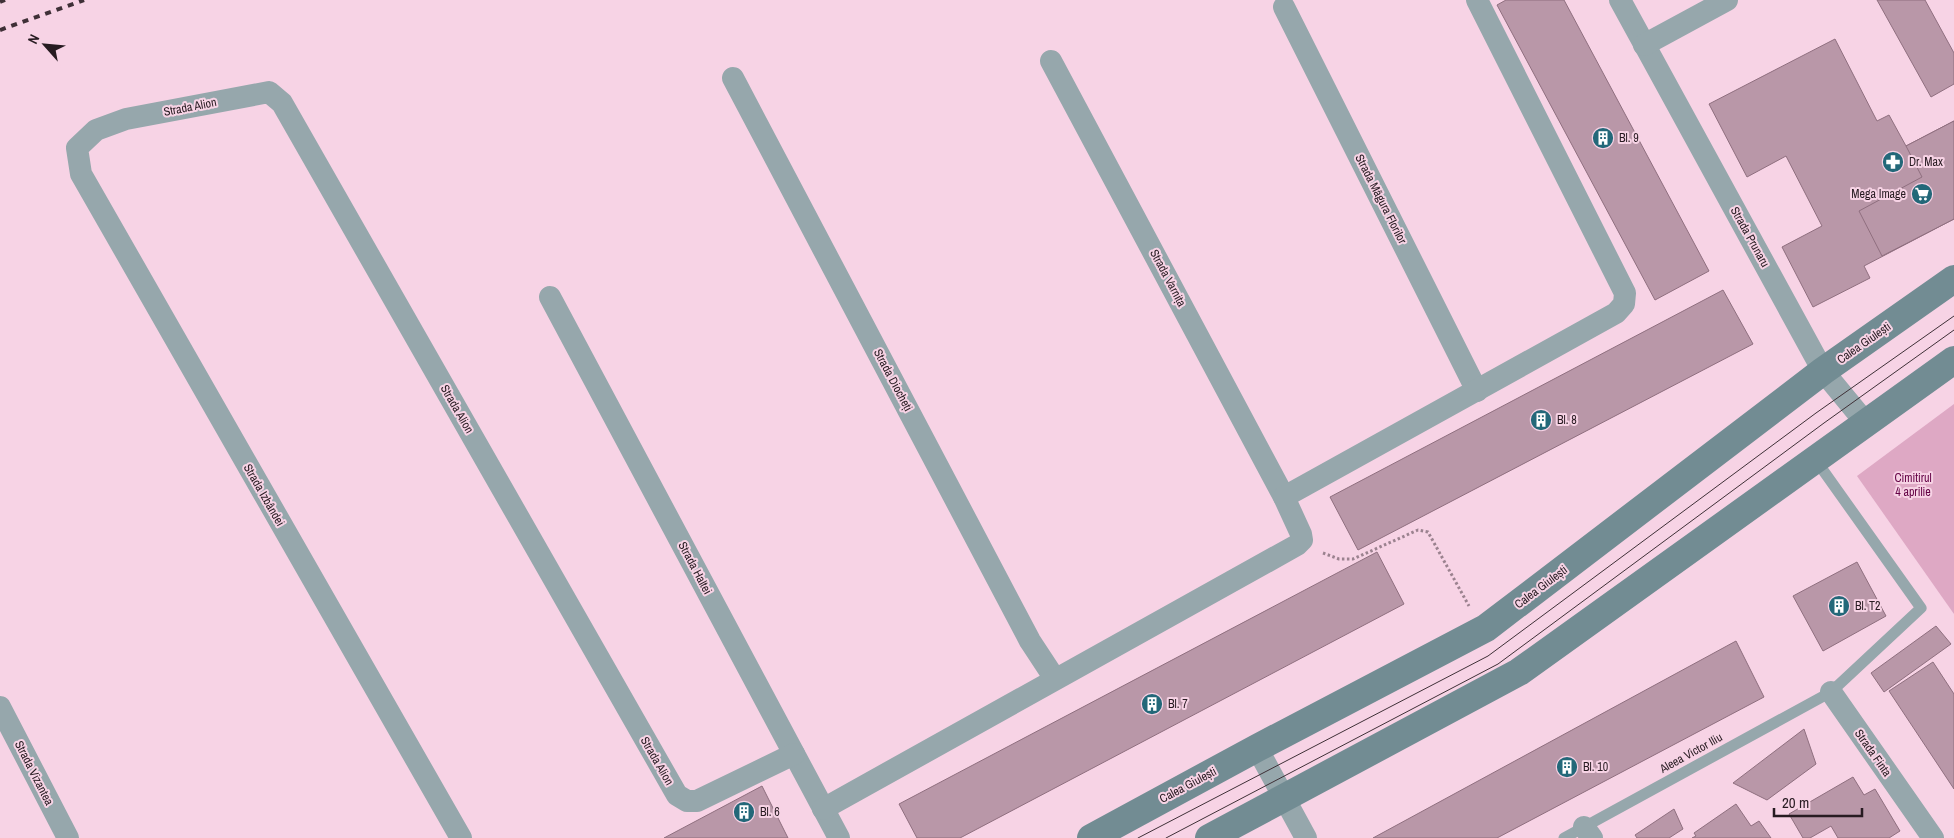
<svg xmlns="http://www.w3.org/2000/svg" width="1954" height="838" font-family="'Archivo Narrow',sans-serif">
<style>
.green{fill:#dea8c4}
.building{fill:#b997a8;stroke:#8f6f7f}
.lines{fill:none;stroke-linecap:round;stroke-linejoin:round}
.path{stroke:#9b828f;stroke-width:3;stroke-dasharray:2.5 2.5;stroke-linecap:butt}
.lane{stroke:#96a7ac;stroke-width:11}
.street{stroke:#96a7ac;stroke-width:22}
.secondary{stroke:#728c93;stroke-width:28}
.tram{stroke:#3f3037;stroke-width:1}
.rail{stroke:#3f3037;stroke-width:4;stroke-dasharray:6 6;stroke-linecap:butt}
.labels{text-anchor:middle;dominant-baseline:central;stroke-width:4;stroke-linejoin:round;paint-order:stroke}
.street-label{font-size:12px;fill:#271b21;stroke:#f7d3e5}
.poi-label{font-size:12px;fill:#271b21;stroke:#f7d3e5;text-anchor:start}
.park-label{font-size:12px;fill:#630044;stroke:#f7d3e5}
</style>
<rect width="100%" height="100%" fill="#f7d3e5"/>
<polygon class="green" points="1954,404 1954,614 1857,476"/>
<g class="building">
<polygon points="1506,0 1564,0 1709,271 1655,300 1497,5"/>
<polygon points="1877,0 1925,0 1954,53 1954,84 1931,97"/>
<polygon points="1835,39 1877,121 1889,115 1906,146 1954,121 1954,219 1864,266 1870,278 1813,307 1782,247 1822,226 1786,156 1747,177 1709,104"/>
<polygon points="1954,121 1954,219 1882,256 1859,211 1922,177 1906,146"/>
<polygon points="1723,290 1753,344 1358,550 1330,497"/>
<polygon points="1377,552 1404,604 960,838 917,838 899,804"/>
<polygon points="1857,562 1886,616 1823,651 1793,596"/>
<polygon points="1936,626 1951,644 1884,692 1871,673"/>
<polygon points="1736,641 1764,697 1497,838 1373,838"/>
<polygon points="1933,662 1954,694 1954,789 1889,691"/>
<polygon points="1804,729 1816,764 1767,800 1733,783"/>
<polygon points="1853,777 1864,795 1875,789 1900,831 1889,838 1838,838 1831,826 1810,838 1803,838 1789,814"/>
<polygon points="762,786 788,838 664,838"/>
<polygon points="1736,804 1751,826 1759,821 1771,838 1692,838 1696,836 1694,833"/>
<polygon points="1674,809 1683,829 1669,838 1637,838 1635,835"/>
</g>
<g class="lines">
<polyline class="path" points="1323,553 1339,559 1353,559 1418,530 1428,532 1469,606"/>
<polyline class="lane" points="1564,838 1831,692 1921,608 1815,459"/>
<g class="street">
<polyline points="1620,0 1823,371 1865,422"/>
<polyline points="1284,7 1477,391"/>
<polyline points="1644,45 1727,0"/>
<polyline points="1051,61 1284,497"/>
<polyline points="733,78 1030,641 1055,679"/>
<polyline points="550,297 839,838"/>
<polyline points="1831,692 1933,838"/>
<polyline points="0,707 68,838"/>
<polyline points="1257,748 1306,838"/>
<polyline points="823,809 1297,545 1302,540 1301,534 1284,497 1616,313 1624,304 1625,293 1477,0"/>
<polyline points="1584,827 1592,838"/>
<polyline points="461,838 81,174 77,148 96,130 126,119 269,92 282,103 677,795 687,801 697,801 794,754"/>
</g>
<g class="secondary">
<polyline points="1091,838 1257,748 1486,628 1823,371 1954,279"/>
<polyline points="1209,838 1519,672 1954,360"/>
</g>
<g class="tram">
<polyline points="1138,838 1488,656 1816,413 1954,316"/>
<polyline points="1166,838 1498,664 1824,423 1954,330"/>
</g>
<g class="rail">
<polyline points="0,2 5,0"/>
<polyline points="0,30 84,0"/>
</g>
</g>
<defs>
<g id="building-disc" transform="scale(1.125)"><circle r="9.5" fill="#236879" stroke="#f7d3e5"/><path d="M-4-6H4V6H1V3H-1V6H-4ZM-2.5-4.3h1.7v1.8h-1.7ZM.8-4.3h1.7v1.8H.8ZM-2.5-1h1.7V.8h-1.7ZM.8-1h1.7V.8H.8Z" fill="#fff"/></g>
<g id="pharmacy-disc" transform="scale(1.125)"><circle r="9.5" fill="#236879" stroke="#f7d3e5"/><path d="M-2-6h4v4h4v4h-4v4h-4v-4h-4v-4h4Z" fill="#fff"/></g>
<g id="supermarket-disc" transform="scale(1.125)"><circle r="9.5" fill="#236879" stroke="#f7d3e5"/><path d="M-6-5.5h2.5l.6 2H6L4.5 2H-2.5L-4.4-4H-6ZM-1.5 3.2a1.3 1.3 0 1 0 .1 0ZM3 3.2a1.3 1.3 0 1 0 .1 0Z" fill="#fff"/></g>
</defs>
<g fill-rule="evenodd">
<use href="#building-disc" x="1603" y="138"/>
<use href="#pharmacy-disc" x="1893" y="162"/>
<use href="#supermarket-disc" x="1922" y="194"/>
<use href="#building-disc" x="1541" y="420"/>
<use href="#building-disc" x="1839" y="606"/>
<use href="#building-disc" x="1152" y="704"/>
<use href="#building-disc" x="1567" y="767"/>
<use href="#building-disc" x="744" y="812"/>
</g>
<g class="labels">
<g class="street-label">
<text transform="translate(190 107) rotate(-11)">Strada Alion</text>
<text transform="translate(1381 199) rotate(63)">Strada Măgura Florilor</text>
<text transform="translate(1750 237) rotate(61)">Strada Prunaru</text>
<text transform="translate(1168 278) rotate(62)">Strada Varnița</text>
<text transform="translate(1864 343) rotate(-35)">Calea Giulești</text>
<text transform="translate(893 380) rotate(62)">Strada Diocheți</text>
<text transform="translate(457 409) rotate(60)">Strada Alion</text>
<text transform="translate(264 495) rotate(60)">Strada Izbândei</text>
<text transform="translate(695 568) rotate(62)">Strada Haltei</text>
<text transform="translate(1541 587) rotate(-37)">Calea Giulești</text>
<text transform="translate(1691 753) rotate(-29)">Aleea Victor Iliu</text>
<text transform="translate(1873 753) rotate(55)">Strada Finta</text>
<text transform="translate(657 761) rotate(60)">Strada Alion</text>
<text transform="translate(34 773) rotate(63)">Strada Vizantea</text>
<text transform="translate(1188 785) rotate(-28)">Calea Giulești</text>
</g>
<g class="poi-label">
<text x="1619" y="138">Bl. 9</text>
<text x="1909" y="162">Dr. Max</text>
<text x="1906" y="194" text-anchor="end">Mega Image</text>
<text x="1557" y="420">Bl. 8</text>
<text x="1855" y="606">Bl. T2</text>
<text x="1168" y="704">Bl. 7</text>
<text x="1583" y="767">Bl. 10</text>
<text x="760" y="812">Bl. 6</text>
</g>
<g class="park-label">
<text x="1913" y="478">Cimitirul<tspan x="1913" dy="14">4 aprilie</tspan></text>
</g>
</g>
<g transform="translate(45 45) rotate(297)" stroke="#f7d3e5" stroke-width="4" paint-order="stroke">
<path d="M0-4L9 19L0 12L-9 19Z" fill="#271b21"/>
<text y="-8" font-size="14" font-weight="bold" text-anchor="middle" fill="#271b21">N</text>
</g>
<path d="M1774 808v8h88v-8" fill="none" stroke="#271b21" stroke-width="2.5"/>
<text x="1782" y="808" font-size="15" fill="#271b21" stroke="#f7d3e5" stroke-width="4" paint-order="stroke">20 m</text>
</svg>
